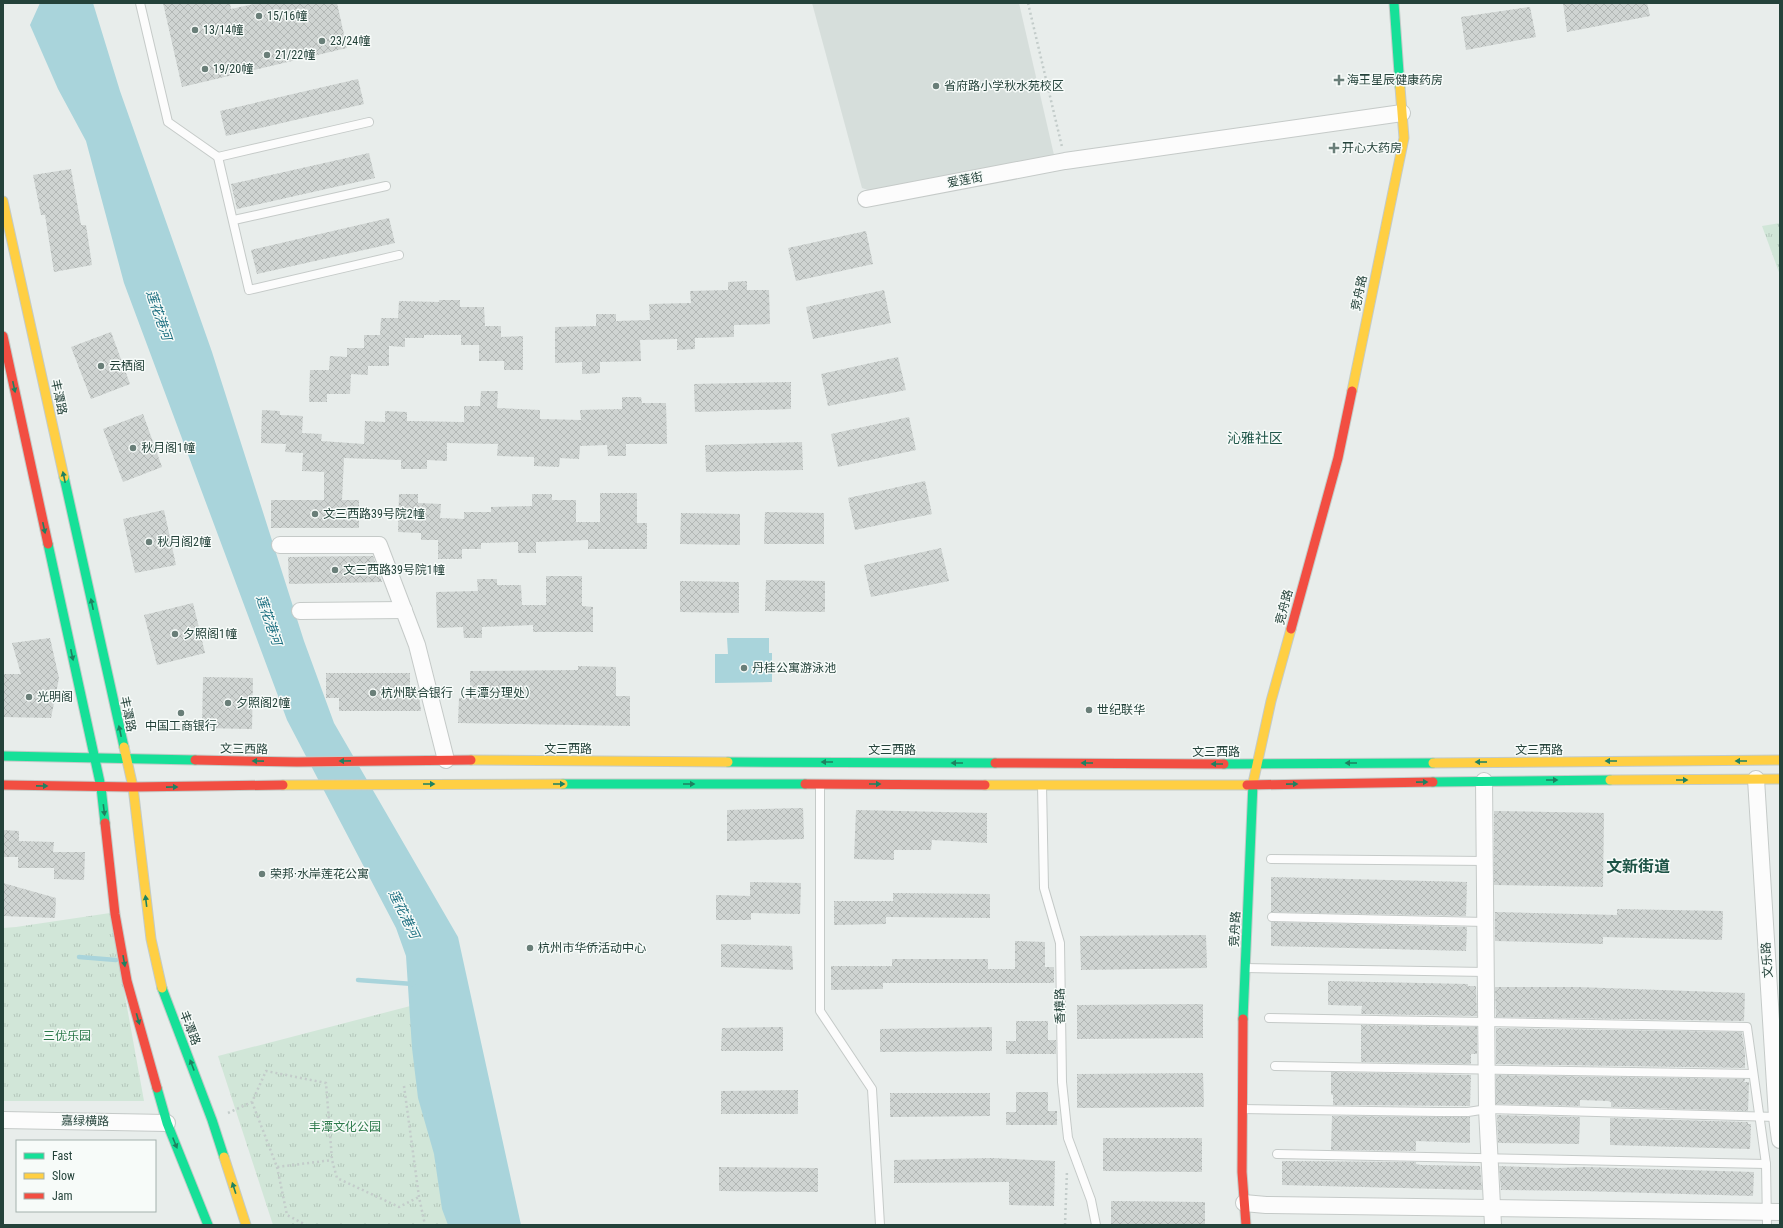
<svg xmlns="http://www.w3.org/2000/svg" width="1783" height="1228" font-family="'Roboto Condensed','Noto Sans SC',sans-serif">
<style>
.built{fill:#d6dedb}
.grass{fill:url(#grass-tufts)}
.water{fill:#a9d4db}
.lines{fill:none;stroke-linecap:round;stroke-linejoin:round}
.stream{stroke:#a9d4db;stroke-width:4.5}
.building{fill:url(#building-cross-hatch)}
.lane-casing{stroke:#c5cac8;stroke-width:10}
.street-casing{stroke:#c5cac8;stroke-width:18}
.fast-casing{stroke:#c3cbc8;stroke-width:11}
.slow-casing{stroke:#c3cbc8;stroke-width:11}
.jam-casing{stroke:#c3cbc8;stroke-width:11}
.path{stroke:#c3ccca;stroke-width:2.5;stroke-dasharray:2 3;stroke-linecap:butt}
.lane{stroke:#fcfcfc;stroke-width:8}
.street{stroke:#fcfcfc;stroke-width:16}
.fast{stroke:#16e098;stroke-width:9}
.slow{stroke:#ffcf43;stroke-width:9}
.jam{stroke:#f24e42;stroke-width:9}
.oneway{fill:#1e8160}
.poi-dot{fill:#697e78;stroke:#f7fbf9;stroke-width:1.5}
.labels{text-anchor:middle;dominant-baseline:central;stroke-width:3;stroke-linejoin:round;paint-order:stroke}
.poi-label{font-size:12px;fill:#24423a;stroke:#f7fbf9;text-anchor:start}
.street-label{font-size:12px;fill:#24423a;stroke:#f7fbf9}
.park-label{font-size:12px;fill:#2d7a4b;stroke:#f7fbf9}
.water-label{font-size:13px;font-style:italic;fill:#1c6f80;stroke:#f7fbf9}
.quarter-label{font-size:14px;fill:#1f5548;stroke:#f7fbf9}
.district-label{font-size:16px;font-weight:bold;fill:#1f5548;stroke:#f7fbf9}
</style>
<defs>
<pattern id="grass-tufts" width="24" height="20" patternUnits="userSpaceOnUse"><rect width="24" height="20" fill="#d1e6d8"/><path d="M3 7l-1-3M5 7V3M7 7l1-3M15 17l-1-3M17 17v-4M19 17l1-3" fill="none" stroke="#b3c6ba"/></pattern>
<pattern id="building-cross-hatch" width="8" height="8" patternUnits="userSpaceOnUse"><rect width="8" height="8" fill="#cfd4d2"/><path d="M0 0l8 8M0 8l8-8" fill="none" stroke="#b2b7b5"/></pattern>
</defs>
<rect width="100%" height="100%" fill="#e8edeb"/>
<polygon class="built" points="812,3 1019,3 1057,168 886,196 862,188"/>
<g class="grass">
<polygon points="1780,223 1780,275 1762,226"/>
<polygon points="110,913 144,1101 3,1101 3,928 16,927"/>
<polygon points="418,1004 467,1225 273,1225 218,1056"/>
</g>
<g class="water">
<polygon points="40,3 93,3 120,91 212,352 304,641 334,723 458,937 521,1225 448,1225 442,1209 434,1154 418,1098 412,1048 406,956 396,928 287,720 124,283 86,141 58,89 30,25"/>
<polygon points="727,638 769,638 769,653 772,653 772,682 715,683 715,654 728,654"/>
</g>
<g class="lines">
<g class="stream">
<polyline points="79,957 116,960"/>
<polyline points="358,980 413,984"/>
</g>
</g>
<g class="building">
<polygon points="163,3 230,3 231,9 258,3 337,3 347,48 182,87"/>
<polygon points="1563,3 1647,3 1650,16 1567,32"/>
<polygon points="1530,7 1536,37 1466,50 1461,17"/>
<polygon points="358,79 364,104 226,136 220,111"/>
<polygon points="369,153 375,178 237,209 231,184"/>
<polygon points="71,169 81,225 86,225 92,265 54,272 45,215 41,215 33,175"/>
<polygon points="389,218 395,243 257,274 251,250"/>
<polygon points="866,231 873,264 796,281 788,248"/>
<polygon points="747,281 747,290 769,290 770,324 734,325 734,337 695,338 695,349 677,350 677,339 640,340 641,361 600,362 600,373 582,374 582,362 555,363 555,327 596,326 596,314 616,314 616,321 650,320 649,304 691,303 690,291 728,290 728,282"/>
<polygon points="884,290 891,323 813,339 806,307"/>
<polygon points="439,300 460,300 460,307 484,307 485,326 501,326 501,337 523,336 523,370 504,370 504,361 479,361 479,345 461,345 461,335 424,335 424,338 405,338 405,347 389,346 389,366 368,366 368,375 351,374 350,394 327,394 327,402 309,402 310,370 329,370 330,356 347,357 347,348 364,348 364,335 380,335 381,318 398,318 399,301 439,302"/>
<polygon points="111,332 130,384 91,399 71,347"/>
<polygon points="898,357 906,390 828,406 821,374"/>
<polygon points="791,382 791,409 695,412 694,384"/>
<polygon points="481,391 498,391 497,408 540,410 540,419 581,420 580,410 622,409 622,397 641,397 642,403 666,403 667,444 626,444 626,456 608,456 607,445 580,446 579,459 560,458 559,467 534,466 534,457 497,456 498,444 447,443 447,461 427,460 427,469 401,469 401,460 344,458 342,500 359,500 359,528 271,528 271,500 324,500 324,472 302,471 303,453 285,452 286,444 261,443 262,410 280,411 280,415 303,416 302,433 322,434 321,441 364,444 365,421 385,422 385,411 407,412 407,421 464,422 464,406 480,406"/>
<polygon points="143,414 162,467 123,482 103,429"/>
<polygon points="909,417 916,450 838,467 831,434"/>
<polygon points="802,442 803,470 706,472 705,445"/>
<polygon points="925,481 932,514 855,530 848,498"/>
<polygon points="600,493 637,493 637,523 647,523 647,549 588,549 588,540 536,542 536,553 518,553 518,542 481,543 481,549 462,549 462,559 438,559 438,540 421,540 421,533 398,532 399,494 418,494 418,503 441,504 440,518 464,519 464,512 491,512 491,507 532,506 532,494 552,494 552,500 576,500 576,522 600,522"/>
<polygon points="164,510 176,565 135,573 123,519"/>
<polygon points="765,512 824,513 824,544 764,544"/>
<polygon points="681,513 740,514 740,545 680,544"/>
<polygon points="941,548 949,581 871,597 864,565"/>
<polygon points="373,556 382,582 289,584 288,557"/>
<polygon points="546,576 582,576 582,606 593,607 593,632 533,632 533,625 482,627 482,638 464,638 463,627 437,628 436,592 478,591 477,579 497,579 497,585 521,585 522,605 546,605"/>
<polygon points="766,580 825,581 825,612 765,611"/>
<polygon points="680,581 739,582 739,613 680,612"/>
<polygon points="193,603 205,653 157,665 144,615"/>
<polygon points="50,638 59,678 51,718 3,717 3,674 21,674 12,643"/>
<polygon points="578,666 616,667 616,696 630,696 630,726 458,723 459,698 470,698 470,671 578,670"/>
<polygon points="326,673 410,673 410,688 418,689 421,711 339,711 339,698 326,698"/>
<polygon points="203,677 253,678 252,729 202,728"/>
<polygon points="803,808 804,839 727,841 727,810"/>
<polygon points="856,810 987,813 987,843 932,840 931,850 894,850 894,860 854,859"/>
<polygon points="1494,811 1604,813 1603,887 1494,885"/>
<polygon points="3,830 19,831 19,841 54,842 53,852 85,852 84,880 54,879 54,868 18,868 18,857 3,857"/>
<polygon points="1271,877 1467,882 1466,916 1271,912"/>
<polygon points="750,882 801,883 800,914 751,913 751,920 716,920 716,895 750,896"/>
<polygon points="3,883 56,898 55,918 3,916"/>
<polygon points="893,893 990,894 990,918 886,917 886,924 834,925 834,901 893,901"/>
<polygon points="1617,909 1723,911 1722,940 1603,937 1603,944 1495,941 1495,912 1617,915"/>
<polygon points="1271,922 1467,927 1466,951 1271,946"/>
<polygon points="1206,935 1207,968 1081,970 1080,936"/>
<polygon points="1015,941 1045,942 1045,967 1054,967 1054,983 883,983 883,989 831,990 831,966 892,966 892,959 988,959 988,969 1015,969"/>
<polygon points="721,944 792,946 793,970 721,967"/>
<polygon points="1328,981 1468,984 1468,986 1476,986 1477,1016 1361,1014 1362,1006 1328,1005"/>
<polygon points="1495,987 1577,987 1745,993 1744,1021 1496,1017"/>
<polygon points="1203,1004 1203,1038 1077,1039 1077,1005"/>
<polygon points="1016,1021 1048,1021 1048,1040 1056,1040 1056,1054 1006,1054 1006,1041 1016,1041"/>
<polygon points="1361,1025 1477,1027 1477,1054 1471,1054 1471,1064 1361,1062"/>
<polygon points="783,1027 783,1051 721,1051 722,1028"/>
<polygon points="992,1027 992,1051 880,1052 880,1029"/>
<polygon points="1496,1028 1742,1032 1745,1054 1745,1068 1496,1064"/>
<polygon points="1331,1072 1471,1075 1470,1106 1333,1105 1333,1095 1331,1094"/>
<polygon points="1203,1073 1204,1107 1077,1108 1077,1074"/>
<polygon points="1496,1075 1745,1079 1744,1082 1749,1082 1748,1111 1611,1107 1611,1102 1608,1101 1580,1100 1580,1106 1496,1104"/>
<polygon points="798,1090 798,1114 721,1114 721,1091"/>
<polygon points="1016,1092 1048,1092 1048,1111 1057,1111 1057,1125 1006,1125 1006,1112 1016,1112"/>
<polygon points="890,1093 990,1093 990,1116 890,1117"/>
<polygon points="1497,1115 1580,1117 1579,1144 1498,1143"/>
<polygon points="1332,1116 1470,1117 1470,1143 1416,1141 1416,1151 1331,1150"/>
<polygon points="1610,1118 1748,1122 1748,1124 1751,1124 1750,1149 1610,1145"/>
<polygon points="1103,1138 1202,1138 1202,1172 1103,1171"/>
<polygon points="992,1158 1055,1161 1054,1206 1009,1205 1009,1182 894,1183 894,1160"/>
<polygon points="1282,1161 1416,1162 1416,1164 1421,1165 1480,1166 1482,1190 1282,1185"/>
<polygon points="1499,1166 1558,1168 1585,1167 1754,1172 1753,1196 1582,1191 1501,1190"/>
<polygon points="719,1167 818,1168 818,1192 719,1191"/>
<polygon points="1111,1201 1205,1202 1205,1225 1111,1225"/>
</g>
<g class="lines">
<g class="lane-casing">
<g id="lane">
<polyline points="140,3 168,122 218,157 249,290 399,255"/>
<polyline points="218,157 369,122"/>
<polyline points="234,220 386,186"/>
<polyline points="820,785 820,1011 872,1089 880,1225"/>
<polyline points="1042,785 1044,888 1060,943 1062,1082 1068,1138 1091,1200 1096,1225"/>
<polyline points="1271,859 1485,861"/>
<polyline points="1272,917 1485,922"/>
<polyline points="1245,968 1486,972"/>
<polyline points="1269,1018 1747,1027 1766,1164 1767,1225"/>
<polyline points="1275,1066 1753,1074"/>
<polyline points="1242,1109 1438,1112 1468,1112 1487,1109 1777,1117"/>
<polyline points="1277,1154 1766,1164"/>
</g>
</g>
<g class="street-casing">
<g id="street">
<polyline points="866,199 1065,161 1402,113"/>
<polyline points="280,545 379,545 417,645 446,760"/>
<polyline points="300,611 404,610"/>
<polyline points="1756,779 1777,1117 1780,1140"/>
<polyline points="1484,781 1487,1109 1493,1225"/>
<polyline points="3,1120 167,1123"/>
<polyline points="1244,1203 1266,1205 1780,1212"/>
</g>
</g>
<g class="fast-casing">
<g id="fast">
<polyline points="1394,3 1400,87"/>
<polyline points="64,477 124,747"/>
<polyline points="48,544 101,787 105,823"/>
<polyline points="3,756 195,760"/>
<polyline points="728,762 995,763"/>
<polyline points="1224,764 1433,763"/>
<polyline points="1433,782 1610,780"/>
<polyline points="563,784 805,784"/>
<polyline points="162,988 212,1120 224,1157"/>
<polyline points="1243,1019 1253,783"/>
<polyline points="157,1088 167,1123 208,1225"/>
</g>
</g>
<g class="slow-casing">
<g id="slow">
<polyline points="3,201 64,477"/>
<polyline points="1352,391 1404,138 1400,87"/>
<polyline points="124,747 133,787 151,939 162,988"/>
<polyline points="471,760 728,762"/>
<polyline points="1433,763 1780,760"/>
<polyline points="1610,780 1780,779"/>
<polyline points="1253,783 1271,701 1291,629"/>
<polyline points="283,785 563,784"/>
<polyline points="985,785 1247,785"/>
<polyline points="224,1157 246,1225"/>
</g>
</g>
<g class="jam-casing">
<g id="jam">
<polyline points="3,336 48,544"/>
<polyline points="1291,629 1338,458 1352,391"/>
<polyline points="195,760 297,762 471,760"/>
<polyline points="995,763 1224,764"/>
<polyline points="805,784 985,785"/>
<polyline points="3,785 133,787 283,785"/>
<polyline points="1247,785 1433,782"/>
<polyline points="105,823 115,914 127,981 157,1088"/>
<polyline points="1243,1019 1242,1172 1246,1225"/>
</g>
</g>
<g class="path">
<polyline points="1028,3 1062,147"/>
<polyline points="404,1086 419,1197 425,1225"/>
<polyline points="252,1102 277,1167 332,1160"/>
<polyline points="228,1113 252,1102 266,1071 326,1083 332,1160 337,1178 399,1207 419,1197"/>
<polyline points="277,1167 287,1215 306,1225"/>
<polyline points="1065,1225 1067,1170"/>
</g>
<use href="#lane" class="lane"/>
<use href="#street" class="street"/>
<use href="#fast" class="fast"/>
<use href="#slow" class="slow"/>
<use href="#jam" class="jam"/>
</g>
<defs><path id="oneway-solid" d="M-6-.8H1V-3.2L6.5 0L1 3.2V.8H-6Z"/></defs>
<g class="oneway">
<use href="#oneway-solid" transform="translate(14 387) rotate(78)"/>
<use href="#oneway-solid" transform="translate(64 477) rotate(-102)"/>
<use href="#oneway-solid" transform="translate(44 528) rotate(78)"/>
<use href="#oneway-solid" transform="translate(92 604) rotate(-102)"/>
<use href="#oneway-solid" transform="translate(72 655) rotate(78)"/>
<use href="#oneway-solid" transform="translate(120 731) rotate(-102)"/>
<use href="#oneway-solid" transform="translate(258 761) rotate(-179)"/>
<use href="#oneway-solid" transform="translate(345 761) rotate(179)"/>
<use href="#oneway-solid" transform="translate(1611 761) rotate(180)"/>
<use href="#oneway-solid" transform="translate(1741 761) rotate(180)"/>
<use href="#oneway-solid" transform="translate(827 762) rotate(-180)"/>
<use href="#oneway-solid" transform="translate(1481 762) rotate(180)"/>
<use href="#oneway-solid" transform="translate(957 763) rotate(-180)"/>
<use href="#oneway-solid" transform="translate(1087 763) rotate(-180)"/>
<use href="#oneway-solid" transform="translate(1351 763) rotate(180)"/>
<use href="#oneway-solid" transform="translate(1217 764) rotate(-180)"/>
<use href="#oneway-solid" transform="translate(1552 780)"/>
<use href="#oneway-solid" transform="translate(1682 780)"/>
<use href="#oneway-solid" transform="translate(1422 782) rotate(-1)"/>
<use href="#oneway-solid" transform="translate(429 784)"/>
<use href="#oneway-solid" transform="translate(559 784)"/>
<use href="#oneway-solid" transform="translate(689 784)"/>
<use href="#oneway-solid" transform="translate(875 784)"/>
<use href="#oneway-solid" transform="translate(1292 784) rotate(-1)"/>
<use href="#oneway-solid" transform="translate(42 786) rotate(1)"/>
<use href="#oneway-solid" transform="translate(172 787) rotate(-1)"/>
<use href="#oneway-solid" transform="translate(104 810) rotate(83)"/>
<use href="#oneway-solid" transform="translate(146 901) rotate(-97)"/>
<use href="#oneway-solid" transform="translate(124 961) rotate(80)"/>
<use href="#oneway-solid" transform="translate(138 1019) rotate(74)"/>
<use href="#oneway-solid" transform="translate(192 1065) rotate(-111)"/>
<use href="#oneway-solid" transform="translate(175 1143) rotate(68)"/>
<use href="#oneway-solid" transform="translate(234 1188) rotate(-108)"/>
</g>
<g class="poi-dot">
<circle cx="259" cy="16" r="4"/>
<circle cx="195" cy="30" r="4"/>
<circle cx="322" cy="41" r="4"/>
<circle cx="267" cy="55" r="4"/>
<circle cx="205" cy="69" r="4"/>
<path d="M1337 74h4v4h4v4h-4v4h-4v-4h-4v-4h4z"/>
<circle cx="936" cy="86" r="4"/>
<path d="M1332 142h4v4h4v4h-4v4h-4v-4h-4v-4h4z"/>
<circle cx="101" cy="366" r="4"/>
<circle cx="133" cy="448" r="4"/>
<circle cx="315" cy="514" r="4"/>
<circle cx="149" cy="542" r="4"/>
<circle cx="335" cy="570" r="4"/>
<circle cx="175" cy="634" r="4"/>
<circle cx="744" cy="668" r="4"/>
<circle cx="373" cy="693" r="4"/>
<circle cx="29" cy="697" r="4"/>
<circle cx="228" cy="703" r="4"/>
<circle cx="1089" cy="710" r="4"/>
<circle cx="181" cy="713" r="4"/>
<circle cx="262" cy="874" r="4"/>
<circle cx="530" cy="948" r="4"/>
</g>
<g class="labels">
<g class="poi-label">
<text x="267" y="16">15/16幢</text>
<text x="203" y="30">13/14幢</text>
<text x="330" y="41">23/24幢</text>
<text x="275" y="55">21/22幢</text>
<text x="213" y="69">19/20幢</text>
<text x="1347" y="80">海王星辰健康药房</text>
<text x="944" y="86">省府路小学秋水苑校区</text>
<text x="1342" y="148">开心大药房</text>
<text x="109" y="366">云栖阁</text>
<text x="141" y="448">秋月阁1幢</text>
<text x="323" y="514">文三西路39号院2幢</text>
<text x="157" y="542">秋月阁2幢</text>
<text x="343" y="570">文三西路39号院1幢</text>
<text x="183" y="634">夕照阁1幢</text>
<text x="752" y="668">丹桂公寓游泳池</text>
<text x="381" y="693">杭州联合银行（丰潭分理处）</text>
<text x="37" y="697">光明阁</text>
<text x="236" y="703">夕照阁2幢</text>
<text x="1097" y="710">世纪联华</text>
<text x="181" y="726" text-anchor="middle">中国工商银行</text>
<text x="270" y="874">荣邦·水岸莲花公寓</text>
<text x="538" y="948">杭州市华侨活动中心</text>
</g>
<g class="street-label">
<text transform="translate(965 180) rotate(-11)">爱莲街</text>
<text transform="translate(1359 293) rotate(-78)">竞舟路</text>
<text transform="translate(59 397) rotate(78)">丰潭路</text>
<text transform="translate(1284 607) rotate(-75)">竞舟路</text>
<text transform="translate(128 714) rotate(78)">丰潭路</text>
<text transform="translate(244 749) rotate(1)">文三西路</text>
<text x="568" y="749">文三西路</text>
<text x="892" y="750">文三西路</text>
<text x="1539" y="750">文三西路</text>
<text x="1216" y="752">文三西路</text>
<text transform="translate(1235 929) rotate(-87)">竞舟路</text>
<text transform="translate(1767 960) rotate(-94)">文乐路</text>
<text transform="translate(1060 1006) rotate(-91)">香樟路</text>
<text transform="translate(190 1028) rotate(69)">丰潭路</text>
<text transform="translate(85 1121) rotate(1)">嘉绿横路</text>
</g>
<g class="park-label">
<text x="67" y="1036">三优乐园</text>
<text x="345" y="1127">丰潭文化公园</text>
</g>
<g class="water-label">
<text transform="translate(159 315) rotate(71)">莲花港河</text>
<text transform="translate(269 620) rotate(71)">莲花港河</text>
<text transform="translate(404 914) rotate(64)">莲花港河</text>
</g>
<g class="quarter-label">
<text x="1255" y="438">沁雅社区</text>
</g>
<g class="district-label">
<text x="1638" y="866">文新街道</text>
</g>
</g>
<rect width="1783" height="1228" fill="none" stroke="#24423a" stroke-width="8"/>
<rect x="16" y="1140" width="140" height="72" fill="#f7fbf9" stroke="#a3b1ad"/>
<rect x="24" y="1153" width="20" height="6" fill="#16e098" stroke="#a3b1ad"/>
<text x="52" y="1160" font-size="12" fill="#24423a">Fast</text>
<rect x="24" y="1173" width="20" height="6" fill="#ffcf43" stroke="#a3b1ad"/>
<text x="52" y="1180" font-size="12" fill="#24423a">Slow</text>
<rect x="24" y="1193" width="20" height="6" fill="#f24e42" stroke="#a3b1ad"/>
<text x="52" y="1200" font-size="12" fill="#24423a">Jam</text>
</svg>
